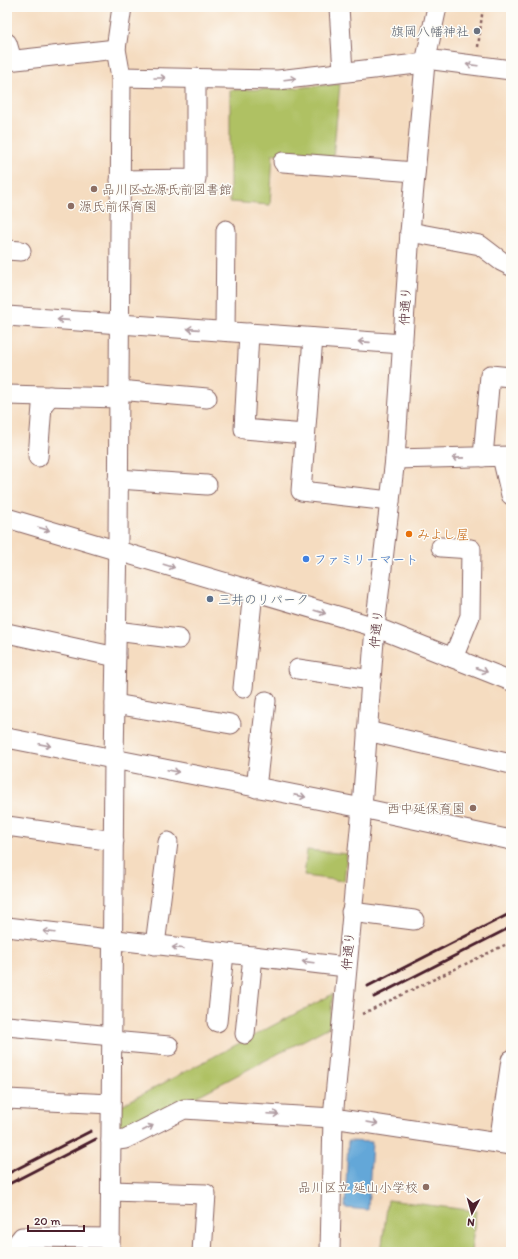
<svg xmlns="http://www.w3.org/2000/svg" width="518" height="1259" font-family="Itim,'Klee One',sans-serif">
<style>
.green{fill:#afc164;stroke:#7c7048}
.water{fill:#63a7d8;stroke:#566382}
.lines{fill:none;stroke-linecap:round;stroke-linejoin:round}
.minor-casing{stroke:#86615f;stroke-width:21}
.path{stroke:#86615f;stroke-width:2.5;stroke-dasharray:3 3;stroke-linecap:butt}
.minor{stroke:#fff;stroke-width:19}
.rail{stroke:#4a1f2b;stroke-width:3}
.oneway{stroke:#ae9aa0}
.worship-dot{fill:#6b7280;stroke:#fdfcf7;stroke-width:1.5}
.education-dot{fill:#8d6e63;stroke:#fdfcf7;stroke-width:1.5}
.food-dot{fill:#e8710a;stroke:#fdfcf7;stroke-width:1.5}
.shop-dot{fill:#3f7fe0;stroke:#fdfcf7;stroke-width:1.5}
.service-dot{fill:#5c6f8a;stroke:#fdfcf7;stroke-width:1.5}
.labels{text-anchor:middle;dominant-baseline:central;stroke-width:3;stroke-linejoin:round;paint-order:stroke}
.worship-label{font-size:13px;fill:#5b616d;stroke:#fdfcf7;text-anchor:end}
.education-label{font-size:13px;fill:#785e54;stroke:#fdfcf7;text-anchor:start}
.street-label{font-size:13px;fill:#4a1f2b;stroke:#fdfcf7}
.food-label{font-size:13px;fill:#c56008;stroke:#fdfcf7;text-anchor:start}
.shop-label{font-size:13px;fill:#366cbe;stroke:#fdfcf7;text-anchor:start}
.service-label{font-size:13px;fill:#4e5e75;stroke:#fdfcf7;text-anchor:start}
</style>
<rect width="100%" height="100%" fill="#fdfcf7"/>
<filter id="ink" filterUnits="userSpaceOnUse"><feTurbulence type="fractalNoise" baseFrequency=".025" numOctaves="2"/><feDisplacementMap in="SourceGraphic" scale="8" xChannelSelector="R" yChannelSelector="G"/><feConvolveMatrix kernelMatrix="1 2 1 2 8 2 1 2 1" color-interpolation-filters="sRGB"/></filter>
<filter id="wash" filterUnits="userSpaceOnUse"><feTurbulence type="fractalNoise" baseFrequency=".012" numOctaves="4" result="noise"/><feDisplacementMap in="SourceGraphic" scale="16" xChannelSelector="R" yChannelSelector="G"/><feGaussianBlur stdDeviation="0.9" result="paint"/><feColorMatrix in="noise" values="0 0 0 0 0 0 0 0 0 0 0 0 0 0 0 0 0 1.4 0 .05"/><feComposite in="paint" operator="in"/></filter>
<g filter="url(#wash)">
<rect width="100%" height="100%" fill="#f5dcc0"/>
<g class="green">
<polygon points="340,84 333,158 273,154 270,205 230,202 230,90 280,89"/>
<polygon points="307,850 347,854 344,881 304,876"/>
<polygon points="333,994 329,1027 125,1134 116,1126 116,1108"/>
<polygon points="388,1200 476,1211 471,1252 381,1252"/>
</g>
<polygon class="water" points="348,1141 372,1142 368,1210 345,1208"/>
</g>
<g filter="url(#ink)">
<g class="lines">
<g class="minor-casing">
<g id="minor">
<polyline points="339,7 343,72"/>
<polyline points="7,43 12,60"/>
<polyline points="426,59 511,70"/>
<polyline points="7,61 116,49"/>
<polyline points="121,77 278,80 425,63"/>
<polyline points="283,162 415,172"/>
<polyline points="120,180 196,179 196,78"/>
<polyline points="410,232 480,245 501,261 511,266"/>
<polyline points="7,250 21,251"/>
<polyline points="7,316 403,344"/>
<polyline points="225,331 226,230"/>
<polyline points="249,333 244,429 305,434"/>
<polyline points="313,338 301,491 390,501"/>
<polyline points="119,390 207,398"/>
<polyline points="7,395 119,398"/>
<polyline points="38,457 42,406 50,396"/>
<polyline points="483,457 490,375 511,377"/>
<polyline points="502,457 511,495"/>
<polyline points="395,459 511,456"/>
<polyline points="118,479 207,485"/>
<polyline points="7,518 375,627 511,681"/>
<polyline points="441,547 471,549 470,616 453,658"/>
<polyline points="116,631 179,639"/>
<polyline points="7,633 116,657"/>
<polyline points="298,669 371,680"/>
<polyline points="243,688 253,592"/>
<polyline points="115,704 231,724"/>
<polyline points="367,731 511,764"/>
<polyline points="7,738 362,808 511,840"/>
<polyline points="256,788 266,701"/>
<polyline points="7,826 114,841"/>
<polyline points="351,912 414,920"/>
<polyline points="7,927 346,967"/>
<polyline points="155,945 168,842"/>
<polyline points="217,1022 224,953"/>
<polyline points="7,1026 112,1036"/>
<polyline points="245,1034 253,956"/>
<polyline points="112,1041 169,1046"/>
<polyline points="7,1099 111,1104"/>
<polyline points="111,1141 125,1139 184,1109 333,1118 511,1145"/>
<polyline points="499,1143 511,1060"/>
<polyline points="111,1191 206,1194 202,1252"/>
<polyline points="15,1252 15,1246 22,1237 110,1238"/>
<polyline points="110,1252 114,758 118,539 121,77 116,49 122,7"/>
<polyline points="330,1252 333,1118 362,808 371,680 375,627 395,459 410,232 425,63 437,7"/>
</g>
</g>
<g class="path">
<polyline points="478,47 483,7"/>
<polyline points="362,1014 511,942"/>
</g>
<use href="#minor" class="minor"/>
<g class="rail">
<polyline points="368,986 511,913"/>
<polyline points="374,997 511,927"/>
<polyline points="7,1174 91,1131"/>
<polyline points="7,1185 96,1139"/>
</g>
</g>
<defs><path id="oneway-shaft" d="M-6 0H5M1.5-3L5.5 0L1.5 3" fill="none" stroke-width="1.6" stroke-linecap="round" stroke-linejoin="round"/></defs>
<g class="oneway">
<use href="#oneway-shaft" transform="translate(472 65) rotate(-173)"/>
<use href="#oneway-shaft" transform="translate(160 78)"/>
<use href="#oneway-shaft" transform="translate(290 79) rotate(-7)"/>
<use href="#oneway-shaft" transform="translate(63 320) rotate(-176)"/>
<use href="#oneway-shaft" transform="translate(193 329) rotate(-176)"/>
<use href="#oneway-shaft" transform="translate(364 342) rotate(-176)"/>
<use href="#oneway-shaft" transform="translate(458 458) rotate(179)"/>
<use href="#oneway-shaft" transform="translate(44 529) rotate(16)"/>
<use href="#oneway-shaft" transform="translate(169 566) rotate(17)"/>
<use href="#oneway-shaft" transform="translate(320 612) rotate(16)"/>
<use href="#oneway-shaft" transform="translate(482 670) rotate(21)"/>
<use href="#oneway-shaft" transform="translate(45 745) rotate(11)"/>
<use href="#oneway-shaft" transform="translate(173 771) rotate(12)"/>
<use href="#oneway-shaft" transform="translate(300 796) rotate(11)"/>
<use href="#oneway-shaft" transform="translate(49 932) rotate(-173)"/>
<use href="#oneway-shaft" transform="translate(178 948) rotate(-173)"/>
<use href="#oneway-shaft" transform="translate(308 962) rotate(-173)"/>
<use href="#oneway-shaft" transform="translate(273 1114) rotate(3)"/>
<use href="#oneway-shaft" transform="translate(372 1123) rotate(9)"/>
<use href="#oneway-shaft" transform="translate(148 1128) rotate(-27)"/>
</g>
</g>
<circle class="worship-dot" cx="477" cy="31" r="4"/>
<g class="education-dot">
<circle cx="94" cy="189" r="4"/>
<circle cx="71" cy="206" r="4"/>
<circle cx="473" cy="808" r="4"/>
<circle cx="426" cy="1187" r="4"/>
</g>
<circle class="food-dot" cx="409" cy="534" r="4"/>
<circle class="shop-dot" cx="306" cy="559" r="4"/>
<circle class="service-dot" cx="210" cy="599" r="4"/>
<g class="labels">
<g class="worship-label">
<text x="469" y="31">旗岡八幡神社</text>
</g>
<g class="education-label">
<text x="102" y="189">品川区立源氏前図書館</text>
<text x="79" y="206">源氏前保育園</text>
<text x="465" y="808" text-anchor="end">西中延保育園</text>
<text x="418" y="1187" text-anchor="end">品川区立 延山小学校</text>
</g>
<g class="street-label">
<text transform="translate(405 306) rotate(-87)">仲通り</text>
<text transform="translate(376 629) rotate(-84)">仲通り</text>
<text transform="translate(348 951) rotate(-85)">仲通り</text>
</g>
<g class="food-label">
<text x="417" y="534">みよし屋</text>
</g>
<g class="shop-label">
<text x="314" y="559">ファミリーマート</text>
</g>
<g class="service-label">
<text x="218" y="599">三井のリパーク</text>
</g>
</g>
<rect width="518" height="1259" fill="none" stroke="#fdfcf7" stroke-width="24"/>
<g transform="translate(472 1213) rotate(186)" stroke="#fdfcf7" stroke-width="3" paint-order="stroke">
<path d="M0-3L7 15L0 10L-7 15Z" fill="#4a1f2b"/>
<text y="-6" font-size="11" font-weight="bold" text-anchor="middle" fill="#4a1f2b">N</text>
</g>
<path d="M28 1225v6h56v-6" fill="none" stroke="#4a1f2b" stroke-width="2"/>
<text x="34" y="1225" font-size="12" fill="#4a1f2b" stroke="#fdfcf7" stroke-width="3" paint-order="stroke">20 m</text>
</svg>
